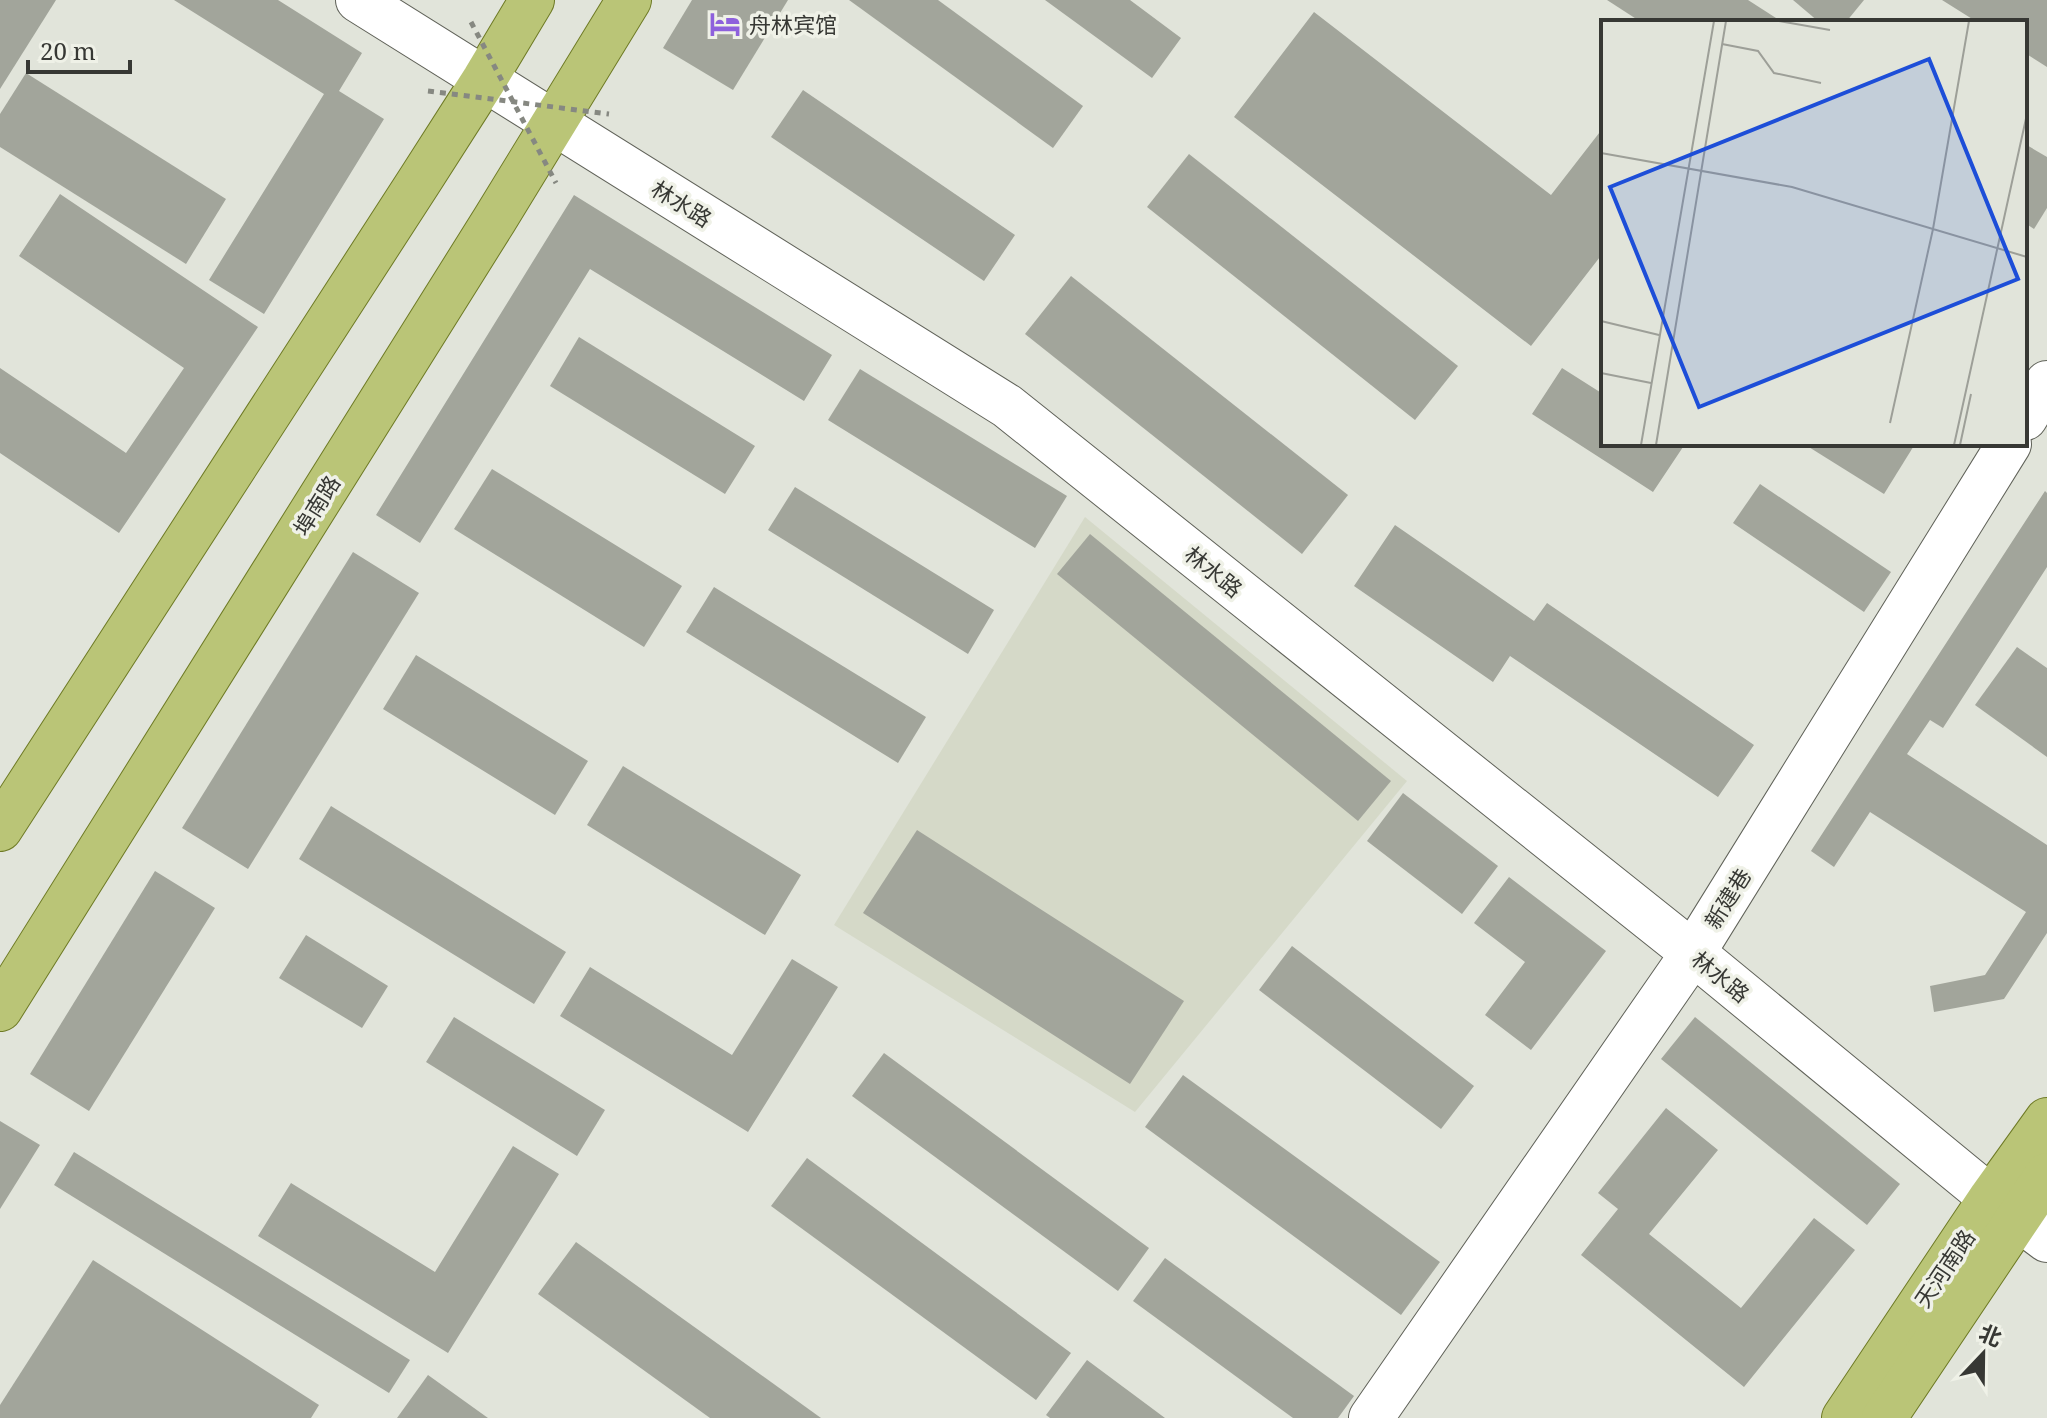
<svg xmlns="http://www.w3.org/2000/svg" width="2047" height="1418" font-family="'Noto Serif','Noto Sans SC',serif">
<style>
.built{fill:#d5d9c8}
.building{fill:#a2a59b}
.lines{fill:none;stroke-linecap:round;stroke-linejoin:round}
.minor-casing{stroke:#606259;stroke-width:46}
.major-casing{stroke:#6e7a25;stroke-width:46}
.minor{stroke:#fff;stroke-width:44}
.major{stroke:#bac577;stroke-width:44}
.path-bridge{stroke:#868881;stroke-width:5;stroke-dasharray:6 6;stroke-linecap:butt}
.labels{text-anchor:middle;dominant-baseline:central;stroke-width:7;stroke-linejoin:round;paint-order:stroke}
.poi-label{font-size:22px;fill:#373834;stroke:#eff1e7;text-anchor:start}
.street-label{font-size:22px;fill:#373834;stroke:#eff1e7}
.inset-road{fill:none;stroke:#9d9f98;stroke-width:2}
.view{fill:#1d4ed8;fill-opacity:0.15;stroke:#1d4ed8;stroke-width:4}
.inset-edge{fill:none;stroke:#373834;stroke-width:4}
</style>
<rect width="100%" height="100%" fill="#e1e4da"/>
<polygon class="built" points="1085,517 1407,781 1135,1112 834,925"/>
<g class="building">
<polygon points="0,0 56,0 0,89"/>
<polygon points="174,0 278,0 362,53 339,91 384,119 264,314 209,280 324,94"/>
<polygon points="692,0 788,0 733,90 663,48"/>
<polygon points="849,0 938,0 1083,106 1053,148"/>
<polygon points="1045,0 1130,0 1181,38 1152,78"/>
<polygon points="1607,0 1748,0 1776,18 1773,22 1641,22"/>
<polygon points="1793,0 1864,0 1846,22 1819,22"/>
<polygon points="1942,0 2047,0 2047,67 2025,53 2025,22 1977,22"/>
<polygon points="1314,12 1551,195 1603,128 1603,253 1531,346 1234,117"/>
<polygon points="26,73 226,199 186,264 0,147 0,114"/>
<polygon points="803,90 1015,235 984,281 771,137"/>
<polygon points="2025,144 2047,157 2047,208 2034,229 2025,223"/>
<polygon points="1189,154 1458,366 1415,420 1147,207"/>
<polygon points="60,194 258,327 119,533 0,453 0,368 126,453 184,368 19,256"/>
<polygon points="574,195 832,355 804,401 590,269 420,543 376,515"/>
<polygon points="1071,276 1348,495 1302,554 1025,334"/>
<polygon points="579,337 755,446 725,494 550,386"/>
<polygon points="1562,368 1603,394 1603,444 1679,444 1683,447 1653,492 1532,414"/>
<polygon points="860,369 1067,496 1035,548 828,420"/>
<polygon points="1804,444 1915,444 1884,494"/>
<polygon points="492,469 682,586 644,647 454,529"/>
<polygon points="1760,484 1891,572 1864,612 1733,523"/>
<polygon points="795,487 994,610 968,654 768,530"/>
<polygon points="2045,491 2047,493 2047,567 1943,728 1930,720 1907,754 2047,845 2047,933 2004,999 1934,1012 1930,986 1985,975 2026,912 1870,812 1834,867 1811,851"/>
<polygon points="1395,525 1534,621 1547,603 1754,745 1718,797 1510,656 1493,682 1354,586"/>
<polygon points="1090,534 1391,781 1358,821 1057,574"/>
<polygon points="353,552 419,593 248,869 182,828"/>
<polygon points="714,587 926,717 898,763 686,632"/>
<polygon points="2017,647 2047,668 2047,757 1975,705"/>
<polygon points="416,655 588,761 555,815 383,709"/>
<polygon points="623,766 801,875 765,935 587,825"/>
<polygon points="1403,793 1498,866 1462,914 1367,841"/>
<polygon points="331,806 566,952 534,1004 299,859"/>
<polygon points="917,830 1184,1001 1130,1084 863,913"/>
<polygon points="155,871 215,908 89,1111 30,1074"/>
<polygon points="1509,877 1606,951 1531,1050 1485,1015 1525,962 1474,923"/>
<polygon points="306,935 388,986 362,1028 279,978"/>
<polygon points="1292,946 1474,1086 1441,1129 1259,990"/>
<polygon points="792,959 838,987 748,1132 560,1016 590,967 732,1055"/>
<polygon points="454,1017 605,1110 577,1156 426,1062"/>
<polygon points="1695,1017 1900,1184 1867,1225 1661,1059"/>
<polygon points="884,1053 1149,1248 1118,1291 852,1096"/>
<polygon points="1183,1075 1440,1262 1401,1315 1145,1127"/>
<polygon points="1666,1108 1718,1150 1649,1234 1741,1308 1814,1218 1855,1250 1744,1387 1581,1255 1618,1209 1598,1193"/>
<polygon points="0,1121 40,1145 0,1209"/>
<polygon points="513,1146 559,1174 448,1353 258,1236 291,1183 435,1272"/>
<polygon points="74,1152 410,1360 389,1393 54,1185"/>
<polygon points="807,1158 1071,1353 1036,1400 771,1206"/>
<polygon points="576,1242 821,1418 710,1418 538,1294"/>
<polygon points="1165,1258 1354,1396 1338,1418 1293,1418 1133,1301"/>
<polygon points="93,1260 319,1405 311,1418 0,1418 0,1405"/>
<polygon points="1087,1360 1165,1418 1050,1418 1046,1415"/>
<polygon points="428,1375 488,1418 397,1418"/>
</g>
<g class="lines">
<g class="minor-casing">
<g id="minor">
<polyline points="358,0 1007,406 1693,953 1991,1198 2047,1240"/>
<polyline points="2025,418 2047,383"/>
<polyline points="1371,1418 1693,953 2009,444"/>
</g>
</g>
<g class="major-casing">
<g id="major">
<polyline points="0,829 420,180 484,80 532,0"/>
<polyline points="0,1009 495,219 629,0"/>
<polyline points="1844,1418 1991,1198 2047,1120"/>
<polyline points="1884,1418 2047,1175"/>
</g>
</g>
<use href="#minor" class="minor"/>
<use href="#major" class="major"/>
<g class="path-bridge">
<polyline points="471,22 556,183"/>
<polyline points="428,91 609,114"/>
</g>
</g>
<defs>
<g id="hotel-bare" transform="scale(2.4)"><path d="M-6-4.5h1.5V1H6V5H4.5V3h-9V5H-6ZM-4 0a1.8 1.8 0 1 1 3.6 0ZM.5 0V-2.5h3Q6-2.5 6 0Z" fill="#8e61dc" stroke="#eff1e7" stroke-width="2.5" paint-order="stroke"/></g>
</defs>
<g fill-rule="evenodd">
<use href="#hotel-bare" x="725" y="24"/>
</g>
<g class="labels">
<g class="poi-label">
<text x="749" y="24">舟林宾馆</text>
</g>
<g class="street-label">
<text transform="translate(682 203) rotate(32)">林水路</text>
<text transform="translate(316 505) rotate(-58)">埠南路</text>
<text transform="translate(1214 571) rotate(39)">林水路</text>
<text transform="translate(1727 898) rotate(-58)">新建巷</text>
<text transform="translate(1721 976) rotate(39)">林水路</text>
<text transform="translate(1944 1268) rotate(-56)">天河南路</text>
</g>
</g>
<g transform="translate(1601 20)">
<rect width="426" height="426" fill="#e1e4da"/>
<path class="inset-road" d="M178,1L229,10M121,24L157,31L173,53L220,63M0,133L191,167L426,237M0,301L58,315M0,353L50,363M289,403L332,209L368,1M40,425L113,1M55,425L125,1M353,425L426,94M359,425L370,374"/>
<path class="view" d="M328,39L417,259L98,387L9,167Z"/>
<rect width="426" height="426" class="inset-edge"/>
</g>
<g transform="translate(1983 1354) rotate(22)" stroke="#eff1e7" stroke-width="6" paint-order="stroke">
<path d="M0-6L14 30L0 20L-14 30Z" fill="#373834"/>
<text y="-12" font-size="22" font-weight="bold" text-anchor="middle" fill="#373834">北</text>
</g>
<path d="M28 60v12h102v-12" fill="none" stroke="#373834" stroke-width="4"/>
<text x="40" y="60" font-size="24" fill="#373834" stroke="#eff1e7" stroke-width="6" paint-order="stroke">20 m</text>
</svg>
